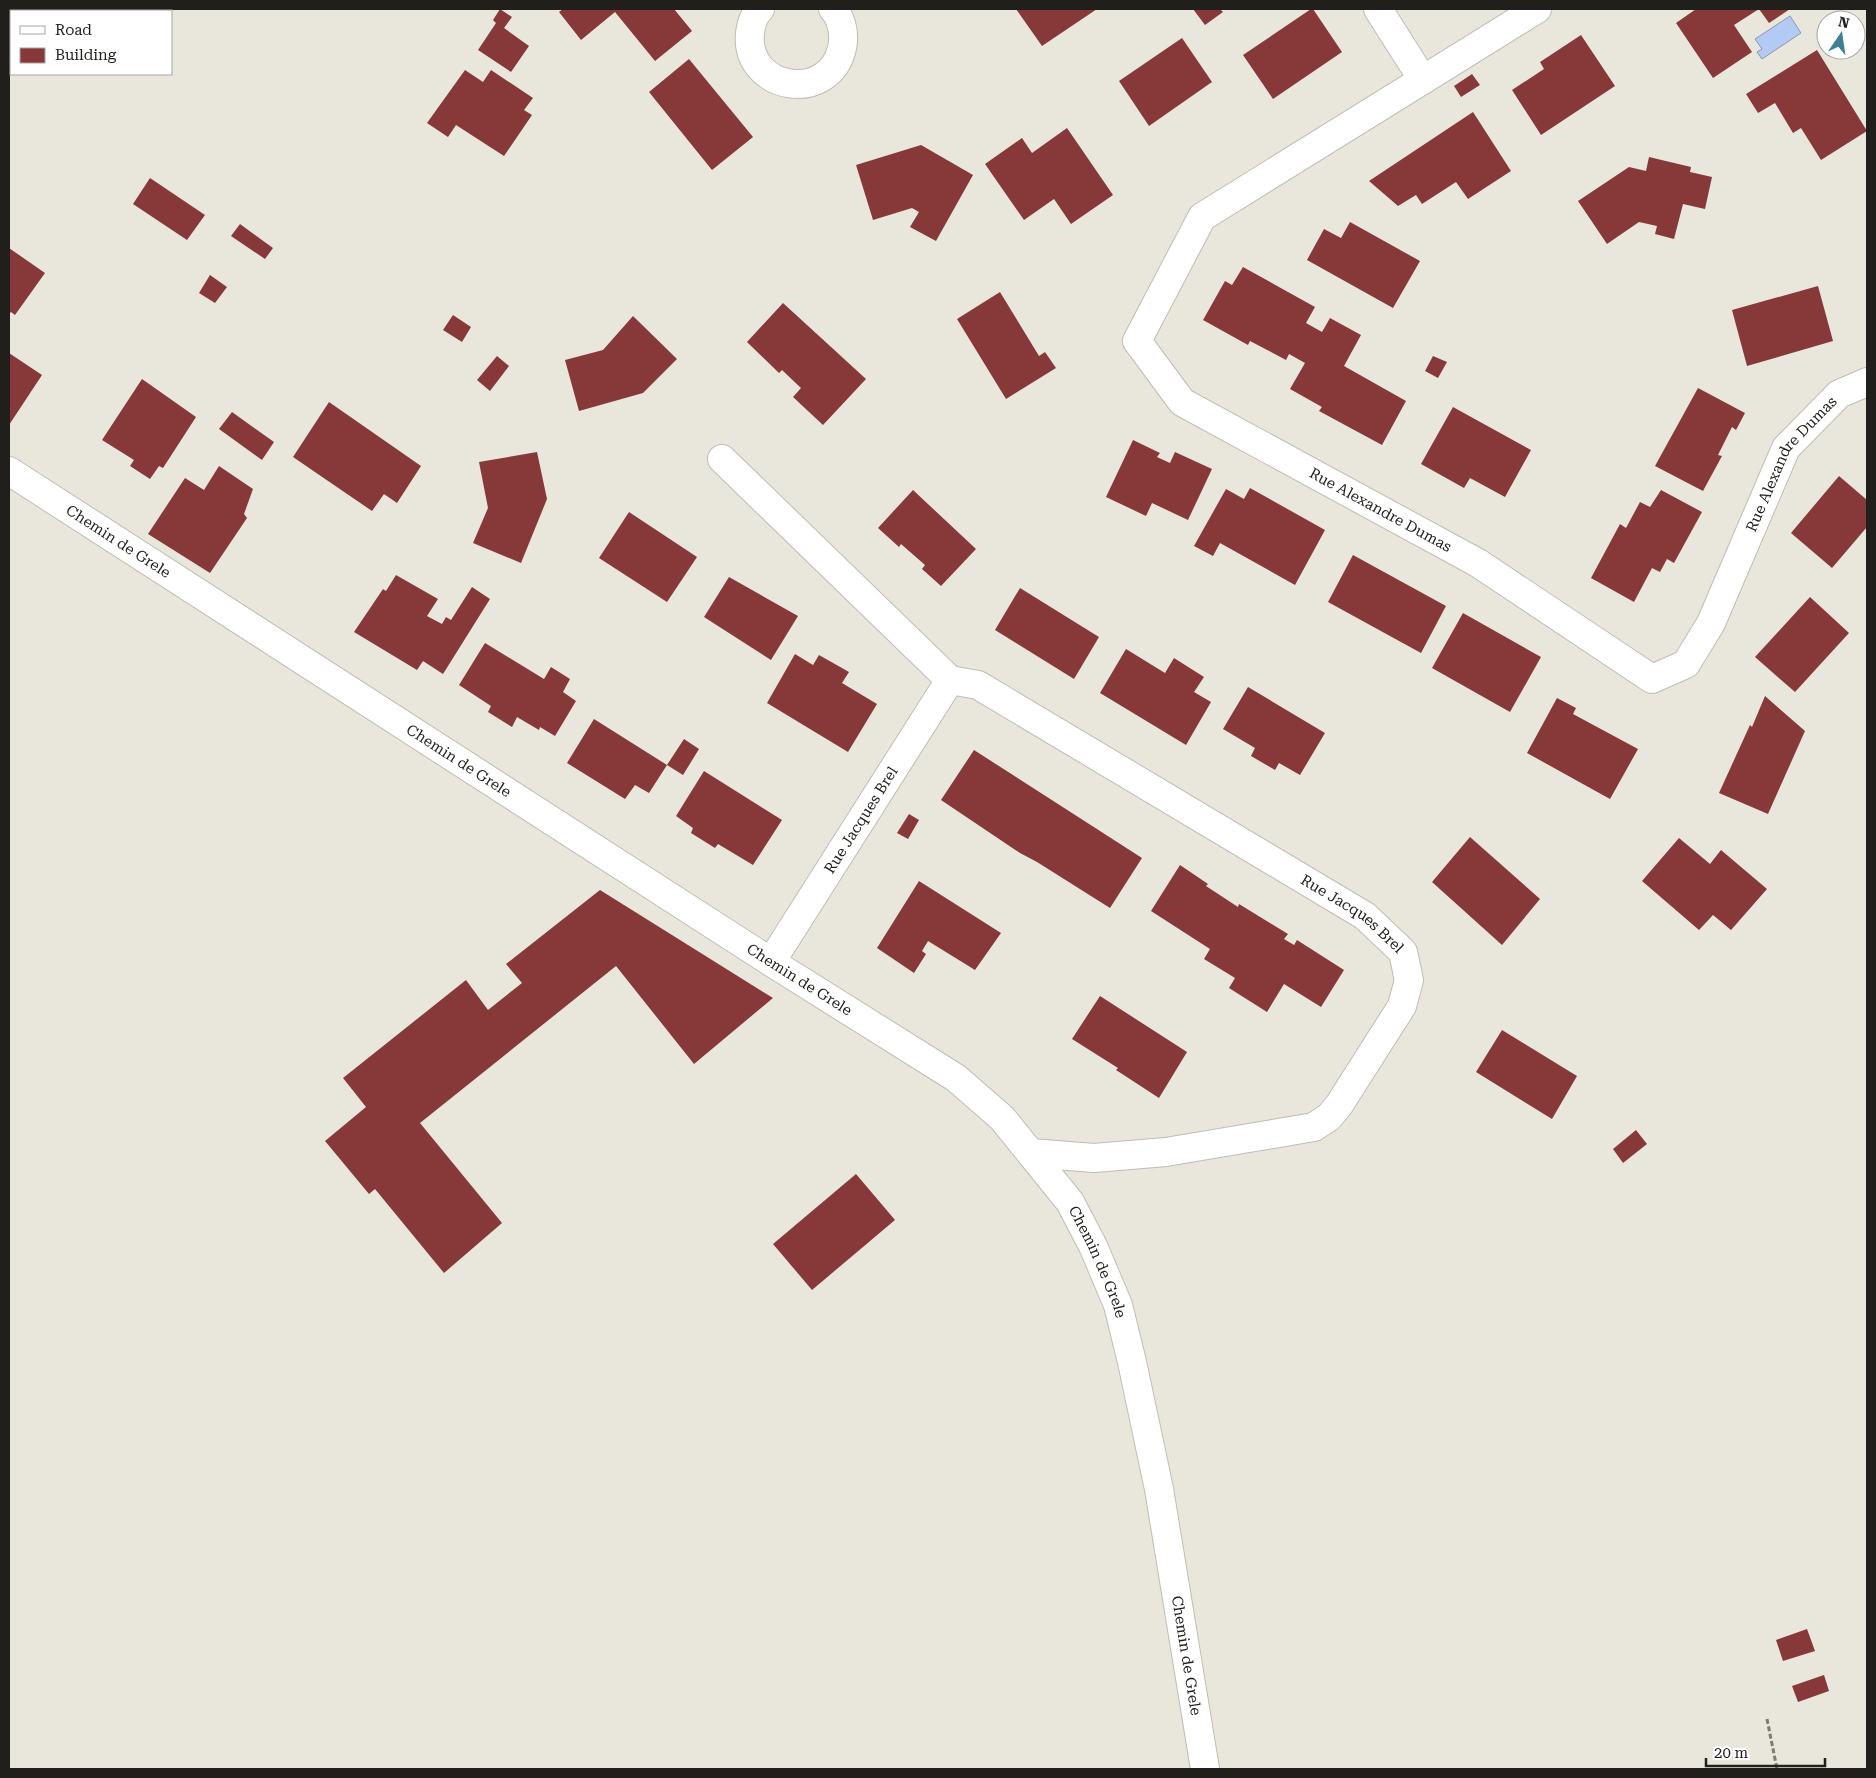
<svg xmlns="http://www.w3.org/2000/svg" width="1876" height="1778" font-family="'Roboto Serif',serif">
<style>
.water{fill:#b3caf5;stroke:#8797b4}
.building{fill:#873939}
.lines{fill:none;stroke-linecap:round;stroke-linejoin:round}
.minor-casing{stroke:#bfbdb3;stroke-width:30}
.path{stroke:#7d7c74;stroke-width:3;stroke-dasharray:5 2.5;stroke-linecap:butt}
.minor{stroke:#fff;stroke-width:28}
.labels{text-anchor:middle;dominant-baseline:central;stroke-width:5;stroke-linejoin:round;paint-order:stroke}
.street-label{font-size:15px;fill:#201f1b;stroke:#fff}
</style>
<rect width="100%" height="100%" fill="#e9e7dc"/>
<polygon class="water" points="1790,16 1801,33 1762,59 1757,52 1762,49 1755,39"/>
<g class="building">
<polygon points="500,9 512,17 504,28 529,46 511,72 478,50 496,23 493,20"/>
<polygon points="563,9 674,9 692,31 655,61 615,12 581,40 559,12"/>
<polygon points="1016,9 1097,9 1042,46"/>
<polygon points="1193,9 1220,9 1223,12 1205,25"/>
<polygon points="1311,9 1313,9 1342,52 1273,99 1243,55"/>
<polygon points="1696,9 1759,9 1734,25 1752,52 1713,78 1676,23"/>
<polygon points="1759,9 1790,9 1769,23"/>
<polygon points="1581,35 1615,86 1541,135 1512,90 1544,69 1540,62"/>
<polygon points="1182,38 1212,82 1149,126 1119,81"/>
<polygon points="1817,50 1867,131 1821,160 1801,128 1793,133 1775,103 1758,113 1746,94"/>
<polygon points="689,59 753,137 712,170 649,92"/>
<polygon points="465,70 483,82 491,70 533,98 524,110 532,115 504,156 456,125 448,137 427,123"/>
<polygon points="1472,74 1480,85 1461,97 1454,86"/>
<polygon points="1473,112 1511,171 1468,199 1456,182 1422,204 1416,195 1398,206 1369,181"/>
<polygon points="1067,128 1113,195 1071,224 1054,199 1024,220 985,164 1022,138 1032,153"/>
<polygon points="921,145 973,175 936,241 910,227 919,212 912,208 873,220 856,165"/>
<polygon points="1649,157 1691,167 1690,172 1712,177 1705,209 1683,204 1674,239 1655,234 1657,226 1639,222 1607,244 1578,201 1629,167 1646,171"/>
<polygon points="150,178 205,215 187,240 133,204"/>
<polygon points="1350,222 1420,261 1393,308 1307,260 1324,229 1341,238"/>
<polygon points="240,224 273,248 265,259 231,236"/>
<polygon points="9,248 45,273 15,315 11,312 9,314"/>
<polygon points="1243,267 1315,307 1306,323 1322,332 1330,318 1361,335 1344,366 1406,401 1382,445 1319,411 1322,407 1290,389 1305,363 1289,354 1286,360 1250,341 1248,345 1203,320 1225,281 1232,285"/>
<polygon points="210,275 227,287 215,303 199,293"/>
<polygon points="1818,286 1833,341 1747,366 1732,310"/>
<polygon points="1000,292 1039,356 1045,352 1056,368 1006,399 957,319"/>
<polygon points="783,303 866,379 823,425 793,397 801,388 782,370 779,373 747,342"/>
<polygon points="453,315 471,327 462,342 443,330"/>
<polygon points="633,316 677,359 643,393 579,411 565,360 603,350"/>
<polygon points="9,353 42,375 9,425"/>
<polygon points="497,356 509,366 490,391 477,380"/>
<polygon points="1433,356 1447,362 1438,378 1425,371"/>
<polygon points="142,379 196,417 163,468 159,466 150,479 130,466 134,460 102,440"/>
<polygon points="1698,388 1745,413 1736,430 1732,427 1718,455 1722,456 1703,491 1655,466"/>
<polygon points="329,402 421,466 397,503 384,494 372,511 293,457"/>
<polygon points="1453,407 1531,450 1505,497 1470,478 1464,488 1421,464"/>
<polygon points="232,412 274,442 262,460 219,429"/>
<polygon points="1133,440 1160,453 1157,457 1170,463 1175,452 1212,469 1188,520 1152,503 1146,516 1106,497"/>
<polygon points="537,452 547,499 521,563 473,543 488,508 479,462"/>
<polygon points="219,466 253,489 244,514 247,518 210,573 148,534 185,478 204,490"/>
<polygon points="1839,476 1867,500 1867,527 1832,568 1791,533"/>
<polygon points="1250,488 1325,530 1295,585 1220,543 1213,556 1194,546 1226,489 1244,499"/>
<polygon points="913,490 976,549 941,586 922,569 925,565 901,544 899,547 878,528"/>
<polygon points="1661,490 1702,512 1674,563 1667,559 1660,572 1652,568 1634,602 1591,578 1620,524 1626,528 1640,502 1650,507"/>
<polygon points="629,512 697,557 667,602 599,558"/>
<polygon points="1353,555 1446,606 1421,653 1328,602"/>
<polygon points="396,575 438,599 427,616 442,624 446,617 451,620 472,587 490,599 443,674 423,661 417,670 354,632 383,589 386,591"/>
<polygon points="729,577 798,616 771,660 704,617"/>
<polygon points="1020,588 1099,637 1074,679 995,630"/>
<polygon points="1810,597 1849,633 1795,692 1755,657"/>
<polygon points="1463,613 1541,657 1510,712 1432,668"/>
<polygon points="485,643 544,679 551,667 570,679 563,692 576,701 555,736 540,727 539,730 517,717 512,727 488,712 491,706 459,685"/>
<polygon points="1126,649 1165,673 1174,658 1204,677 1194,692 1211,702 1186,745 1100,693"/>
<polygon points="795,654 813,665 819,655 849,672 842,683 877,704 848,752 767,703"/>
<polygon points="1248,687 1325,733 1300,775 1279,763 1275,770 1251,756 1255,748 1223,729"/>
<polygon points="1765,696 1805,731 1768,814 1719,793 1750,725 1752,727"/>
<polygon points="1557,698 1576,708 1573,714 1638,749 1610,799 1527,753"/>
<polygon points="594,719 667,765 684,739 699,749 683,775 667,765 649,793 635,785 625,799 567,763"/>
<polygon points="974,750 1142,858 1110,908 1037,862 1020,853 941,800"/>
<polygon points="704,771 782,820 753,865 718,844 715,848 691,833 693,828 676,816"/>
<polygon points="909,814 919,820 908,839 897,833"/>
<polygon points="1470,837 1540,899 1502,945 1432,882"/>
<polygon points="1679,838 1710,864 1721,850 1767,889 1731,930 1713,915 1699,930 1642,881"/>
<polygon points="1180,865 1208,884 1206,886 1238,907 1239,904 1288,934 1284,939 1294,945 1297,940 1344,970 1321,1007 1284,984 1267,1012 1229,988 1235,978 1204,959 1210,949 1151,911"/>
<polygon points="919,881 1001,933 975,970 928,941 922,951 926,954 914,973 877,948"/>
<polygon points="600,890 773,998 694,1064 616,966 420,1123 502,1223 444,1273 375,1189 369,1194 325,1141 366,1107 343,1078 466,980 488,1010 522,983 506,964"/>
<polygon points="1100,996 1187,1052 1159,1098 1116,1070 1118,1068 1072,1039"/>
<polygon points="1502,1030 1577,1076 1552,1119 1476,1072"/>
<polygon points="1636,1130 1647,1144 1623,1163 1613,1149"/>
<polygon points="856,1174 895,1220 812,1290 773,1244"/>
<polygon points="1807,1629 1815,1651 1783,1661 1776,1640"/>
<polygon points="1824,1675 1829,1691 1798,1702 1792,1686"/>
</g>
<g class="lines">
<g class="minor-casing">
<g id="minor">
<path d="M760,9C754,15 751,24 750,33C744,90 829,105 842,48C845,35 842,19 833,9"/>
<polyline points="1378,9 1423,80"/>
<path id="s1" d="M1537,9L1202,217L1137,341L1182,402L1478,563L1652,679L1686,664L1711,623L1786,448L1839,394L1867,382"/>
<path id="s2" d="M722,459L950,680L978,685L1365,916L1403,952L1409,980L1402,1006L1339,1105L1329,1117L1314,1127L1166,1152L1094,1158L1031,1153"/>
<path id="s3" d="M9,471L771,962L956,1078L1002,1118L1070,1202L1093,1246L1118,1305L1132,1362L1159,1489L1205,1769"/>
<path id="s4" d="M771,962L950,680"/>
</g>
</g>
<polyline class="path" points="1767,1719 1777,1769"/>
<use href="#minor" class="minor"/>
</g>
<g class="labels">
<g class="street-label">
<text stroke="none"><textPath href="#s1" startOffset="1421">Rue Alexandre Dumas</textPath></text>
<text stroke="none"><textPath href="#s1" startOffset="836">Rue Alexandre Dumas</textPath></text>
<text stroke="none"><textPath href="#s3" startOffset="130">Chemin de Grele</textPath></text>
<text stroke="none"><textPath href="#s3" startOffset="535">Chemin de Grele</textPath></text>
<text stroke="none"><textPath href="#s4" startOffset="168">Rue Jacques Brel</textPath></text>
<text stroke="none"><textPath href="#s2" startOffset="785">Rue Jacques Brel</textPath></text>
<text stroke="none"><textPath href="#s3" startOffset="940">Chemin de Grele</textPath></text>
<text stroke="none"><textPath href="#s3" startOffset="1360">Chemin de Grele</textPath></text>
<text stroke="none"><textPath href="#s3" startOffset="1765">Chemin de Grele</textPath></text>
</g>
</g>
<rect width="1876" height="1778" fill="none" stroke="#201f1b" stroke-width="20"/>
<rect x="10" y="10" width="162" height="65" fill="#ffffff" stroke="#a6a5a4"/>
<rect x="20" y="26" width="25" height="8" fill="#ffffff" stroke="#a6a5a4"/>
<text x="55" y="35" font-size="15" fill="#201f1b">Road</text>
<rect x="20" y="48" width="25" height="15" fill="#873939" stroke="#a6a5a4"/>
<text x="55" y="60" font-size="15" fill="#201f1b">Building</text>
<g transform="translate(1841 35) rotate(13)"><circle r="24" fill="#ffffff" stroke="#a6a5a4"/>
<path d="M0-4L9 19L0 12L-9 19Z" fill="#407f94"/>
<text y="-8" font-size="14" font-weight="bold" text-anchor="middle" fill="#201f1b">N</text>
</g>
<path d="M1706 1758v8h119v-8" fill="none" stroke="#201f1b" stroke-width="2.5"/>
<text x="1714" y="1758" font-size="15" fill="#201f1b" stroke="#ffffff" stroke-width="4" paint-order="stroke">20 m</text>
</svg>
